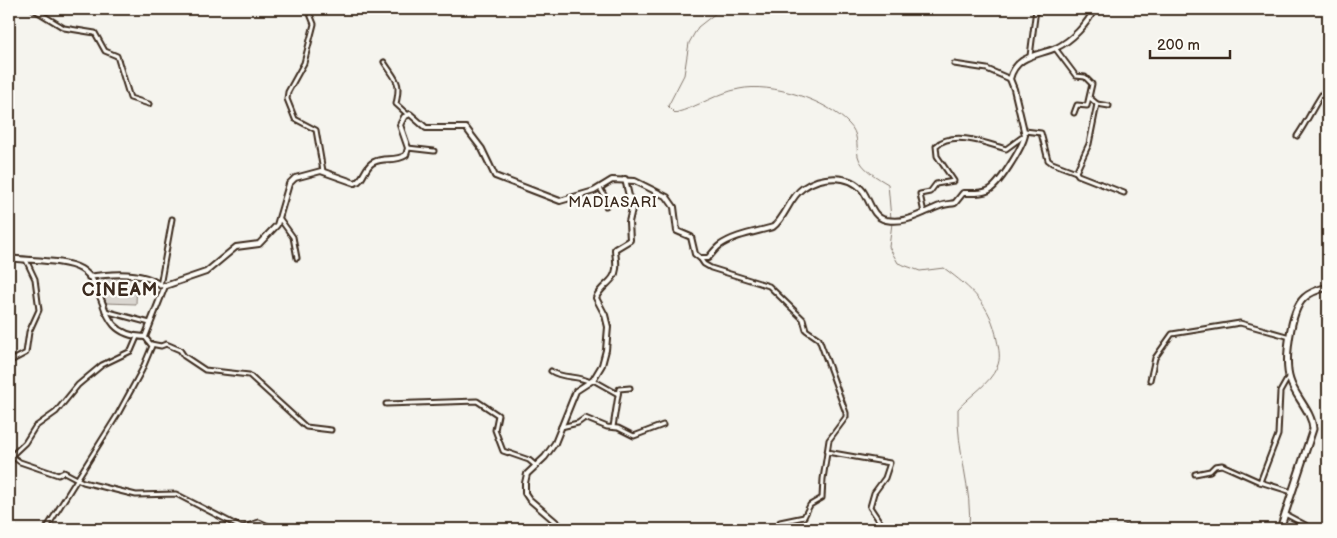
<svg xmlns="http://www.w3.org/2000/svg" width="1337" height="538" font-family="'Balsamiq Sans',sans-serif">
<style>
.green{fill:#dad6d0;stroke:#8a8077}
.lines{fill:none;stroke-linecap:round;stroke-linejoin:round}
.stream{stroke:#84786e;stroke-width:1}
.minor-casing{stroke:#3b2a1e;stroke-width:7}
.tertiary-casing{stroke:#3b2a1e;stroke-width:8}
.primary-casing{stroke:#3b2a1e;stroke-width:9}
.minor{stroke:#fdfcf7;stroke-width:3}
.tertiary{stroke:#fdfcf7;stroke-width:4}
.primary{stroke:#fdfcf7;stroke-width:5}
.labels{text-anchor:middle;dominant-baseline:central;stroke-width:4.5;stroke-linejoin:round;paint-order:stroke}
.quarter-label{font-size:15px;letter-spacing:1px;fill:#3b2a1e;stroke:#fdfcf7}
.district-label{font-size:18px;font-weight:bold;letter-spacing:1px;fill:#3b2a1e;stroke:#fdfcf7}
</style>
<rect width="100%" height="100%" fill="#f5f4ee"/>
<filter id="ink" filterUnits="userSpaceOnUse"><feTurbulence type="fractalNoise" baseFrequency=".02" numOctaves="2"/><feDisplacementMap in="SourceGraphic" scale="10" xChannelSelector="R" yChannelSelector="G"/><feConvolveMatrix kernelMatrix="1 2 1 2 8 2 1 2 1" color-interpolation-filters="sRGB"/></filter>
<g filter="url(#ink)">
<polygon class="green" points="116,276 137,279 136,304 106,303 97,278"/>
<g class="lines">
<g class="stream">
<path d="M721,9L698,27L689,43L684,75L668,106L675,113C698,107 717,93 739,89C771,82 827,100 849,124C859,134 856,144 858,156C861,169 878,178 888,184L891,219"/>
<path d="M892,223L889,247L898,263L920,271L944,268C972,289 991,305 997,340C999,349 1001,359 997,367C989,385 970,395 958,409C956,450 973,489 969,529"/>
</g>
<g class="minor-casing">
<g id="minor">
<polyline points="33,9 64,28 95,33 105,51 117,56 130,98 149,104"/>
<polyline points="305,9 310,14 314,24 304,63 288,92 287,99 295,119 316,130 323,171"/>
<polyline points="1055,48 1076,76 1085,77 1092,84 1087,106 1077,105 1074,113"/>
<polyline points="1030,56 1036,9"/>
<path d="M384,62C397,82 401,81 396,104L407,114"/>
<polyline points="954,64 987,69 1010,79"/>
<polyline points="1090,98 1097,104"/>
<polyline points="1109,106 1097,104 1089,144 1076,172 1078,175 1124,193"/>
<polyline points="1025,131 1041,133 1048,160 1052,163 1076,172"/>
<path d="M1297,136C1309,119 1315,102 1328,86"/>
<polyline points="408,148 434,151"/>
<polyline points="600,188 604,195 606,206"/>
<path d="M924,213L920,194L930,192L936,184L954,181L937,156L936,146C953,130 986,143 1006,149L1025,135"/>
<polyline points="280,219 293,237 297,258"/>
<polyline points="700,258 704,264 711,268 769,286 803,319 806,330 819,339 846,413 846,417 829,440 823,479 822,498 810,505 804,517 780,522 781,529"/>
<polyline points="160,286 172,219"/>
<polyline points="105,311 150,323"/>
<polyline points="151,344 161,346 166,344 180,350 184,356 205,370 249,375 306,427 331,430"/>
<polyline points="9,362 26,353 29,332 39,310 35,279 26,260"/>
<path d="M551,371C562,379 578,375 590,382"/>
<polyline points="593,380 618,394"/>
<polyline points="1150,380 1155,358 1172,334 1240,323 1290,337"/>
<polyline points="386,404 477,401 498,415 495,430 503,451 529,460 536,466"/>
<polyline points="561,427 578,423 585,418 607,427 618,428 634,436 663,425"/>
<polyline points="613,427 619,389 630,388"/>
<polyline points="827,452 890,463 885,478 874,493 870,507 882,525 888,529"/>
<polyline points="10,455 20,462 58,475 64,472 83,482 136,495 176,494 242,528 259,522 275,529"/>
<polyline points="9,458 25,443 35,427 56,412 78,385 102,365 131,351 137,337"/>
<polyline points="1195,474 1210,471 1215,466 1222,465 1260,482 1292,492"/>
<polyline points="1260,482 1278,435 1280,392 1289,376"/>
<polyline points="1285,514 1313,529"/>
<polyline points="1126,528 1127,529"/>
<polyline points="46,529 118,414 142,370 152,346 145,337"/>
</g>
</g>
<g class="tertiary-casing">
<g id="tertiary">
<path d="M9,258C28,261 64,259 81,269C111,287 93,335 145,337L165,286L206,272L236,247L259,244L277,225L289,184L295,178L321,171L355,183C365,180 364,166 374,162C384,157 396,162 406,155L408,148L400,125L404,117L410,114L426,128H466L482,149L495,176L560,201L594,191L612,180L635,181L667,197L674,207L677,231L691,237L695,254L700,258H708C712,254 715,249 719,246C734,235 756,232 773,227C786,217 789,198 803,188C820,176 849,173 863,191C870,201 872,217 886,220C907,224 921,213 940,206C945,204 951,204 955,203L963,193C970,193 980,194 987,191C998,188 1023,146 1025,135L1014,89L1010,79C1016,55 1037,56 1056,48C1071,41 1088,24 1094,9"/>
<path d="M89,277C107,274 129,272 147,278C154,280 158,285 165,286"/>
<path d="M564,529L529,499L525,493V483L527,474L545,457L555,443L576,391L593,380L602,365L606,350L608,327L605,315L596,298C600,286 615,282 616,269C617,262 615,255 615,249L630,240L629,222L632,209L625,179"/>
</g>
</g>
<g class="primary-casing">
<path id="primary" d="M1280,529L1313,429C1312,411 1295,397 1290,380C1284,362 1290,311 1304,298C1310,292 1320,289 1328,287"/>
</g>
<use href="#minor" class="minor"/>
<use href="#tertiary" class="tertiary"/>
<use href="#primary" class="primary"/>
</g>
</g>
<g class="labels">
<g class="quarter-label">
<text x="613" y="202">MADIASARI</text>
</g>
<g class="district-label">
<text x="120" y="290">CINEAM</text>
</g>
</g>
<rect width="1337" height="538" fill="none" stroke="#fdfcf7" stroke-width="30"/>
<rect x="15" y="15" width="1307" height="508" fill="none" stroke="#3b2a1e" stroke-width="2" filter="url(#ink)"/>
<path d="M1150 50v8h80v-8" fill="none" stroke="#3b2a1e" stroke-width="2.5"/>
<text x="1157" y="50" font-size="15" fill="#3b2a1e" stroke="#fdfcf7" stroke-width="4" paint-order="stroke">200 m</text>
</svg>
